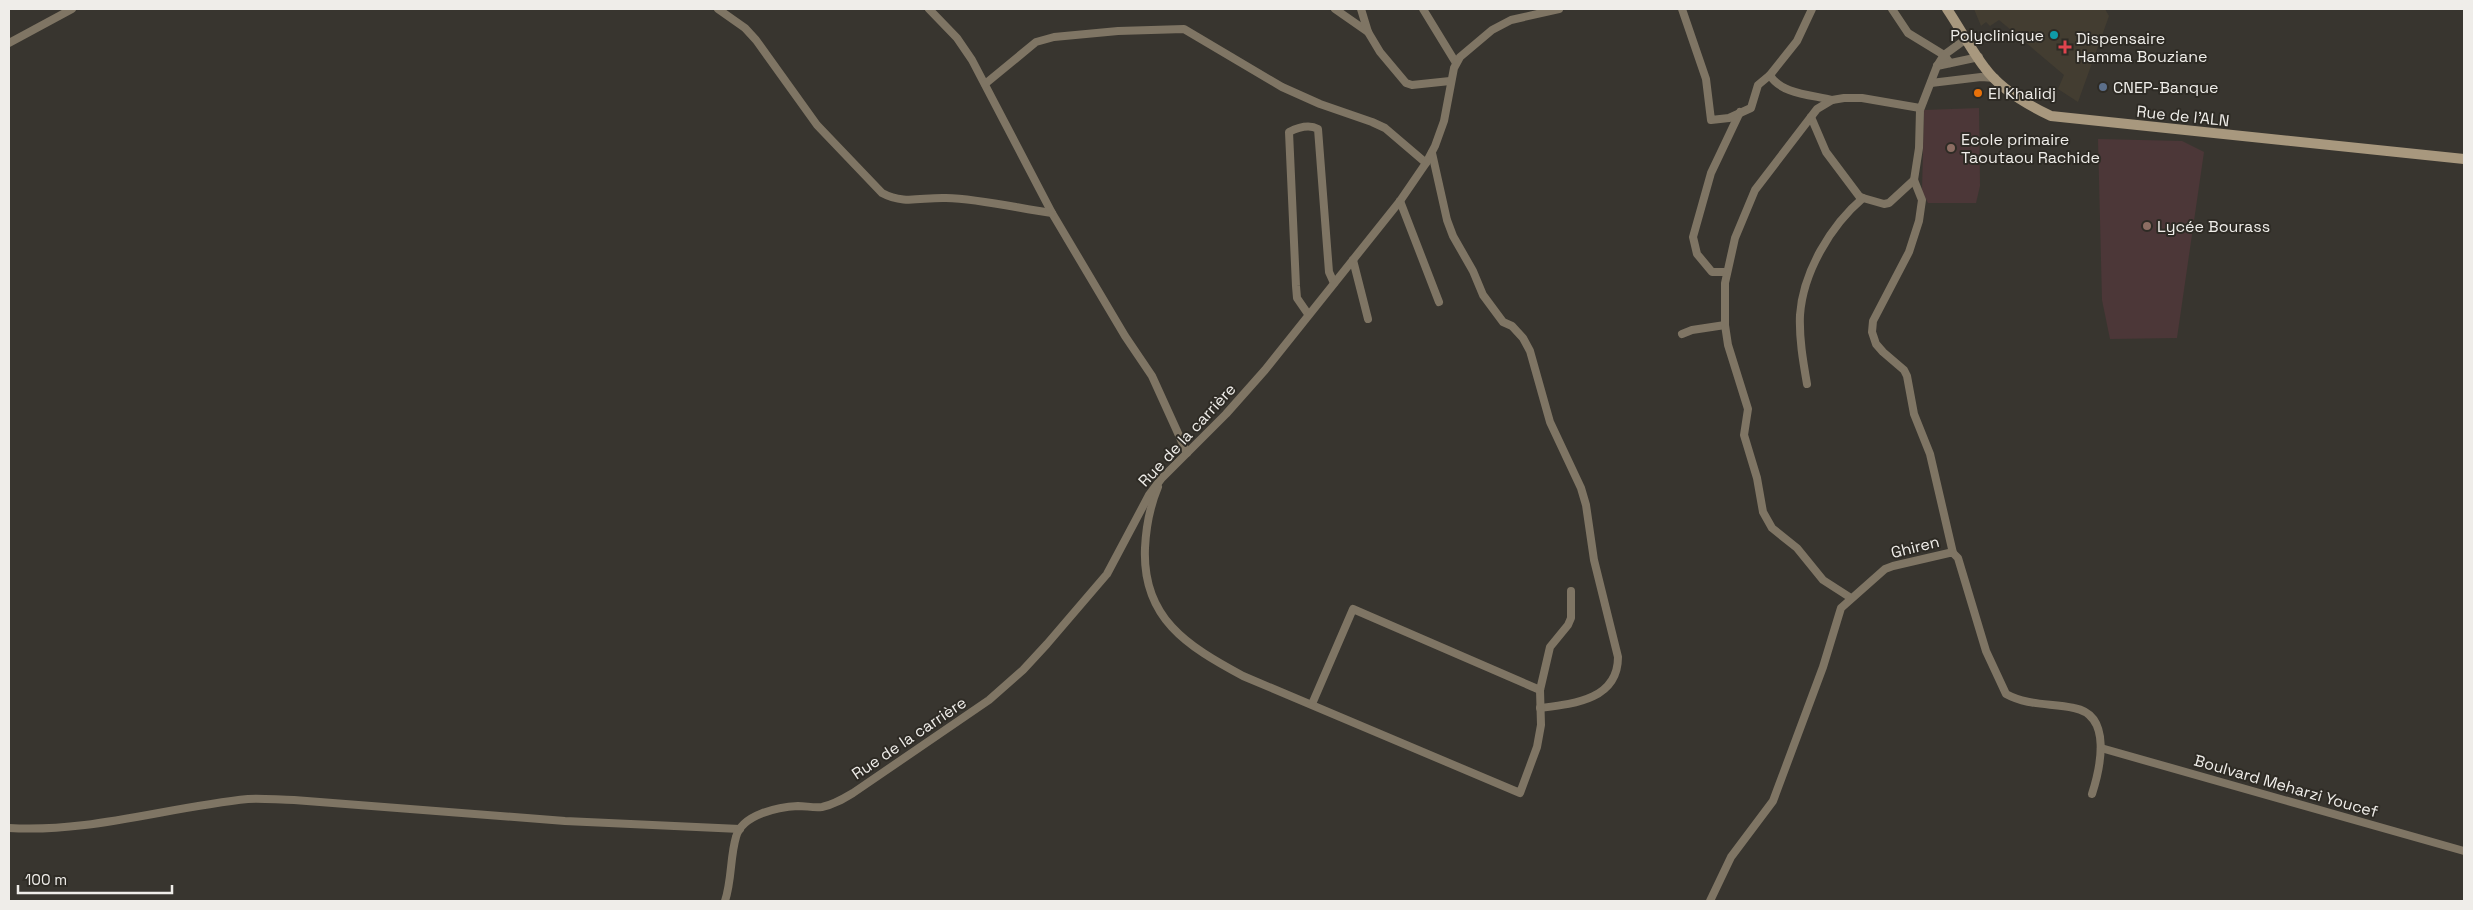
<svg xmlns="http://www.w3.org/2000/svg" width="2473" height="910" font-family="'Space Grotesk',sans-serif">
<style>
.built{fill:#433d31}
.education{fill:#4c3738}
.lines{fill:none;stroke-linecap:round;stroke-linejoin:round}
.minor{stroke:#7f7564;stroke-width:8}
.secondary{stroke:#a8987e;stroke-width:10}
.culture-dot{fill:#0f9aa8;stroke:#2e2b25;stroke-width:2}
.health-dot{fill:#e0444e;stroke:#2e2b25;stroke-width:2}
.service-dot{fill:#5c6f8a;stroke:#2e2b25;stroke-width:2}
.food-dot{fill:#e8710a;stroke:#2e2b25;stroke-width:2}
.education-dot{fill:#8d6e63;stroke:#2e2b25;stroke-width:2}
.labels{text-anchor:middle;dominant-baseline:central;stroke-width:4;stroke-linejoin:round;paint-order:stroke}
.poi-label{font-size:16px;fill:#efede9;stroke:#2e2b25;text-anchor:start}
.street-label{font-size:16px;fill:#efede9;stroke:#2e2b25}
</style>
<rect width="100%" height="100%" fill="#38352f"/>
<polygon class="built" points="1974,9 2105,9 2109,16 2078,102 2058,89 2064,75 1999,20 1990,26 1986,22 1981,26"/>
<g class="education">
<polygon points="1979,108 1980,186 1976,203 1928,203 1922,191 1924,110"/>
<polygon points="2098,139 2182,141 2204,152 2177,338 2110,339 2102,300"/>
</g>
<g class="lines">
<g class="minor">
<path d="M718,9L745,28L756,40L817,125L882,193C904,205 922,197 946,198C981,199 1017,208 1052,213L1125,336L1152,376L1187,453"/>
<polyline points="929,9 957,38 972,60 1052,213"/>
<polyline points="1335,9 1368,32"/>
<polyline points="1361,9 1368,32 1380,52 1406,83 1412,85 1450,81"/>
<polyline points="1423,9 1456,63"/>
<polyline points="1682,9 1706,79 1711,120 1729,118 1751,108 1758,85 1770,75 1797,41 1812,9"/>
<polyline points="1892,9 1908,33 1944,55 1950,63"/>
<polyline points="9,43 72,9"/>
<polyline points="1937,66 1979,57"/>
<path d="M1770,75C1780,94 1813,95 1832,100"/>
<polyline points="1931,83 1981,77 1995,78"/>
<polyline points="985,84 1036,42 1054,37 1118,31 1184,29 1282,87 1320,104 1372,122 1385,128 1426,163"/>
<polyline points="1811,117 1826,152 1859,196 1863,198"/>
<path d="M1432,153L1447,220L1453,236L1473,271L1483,295L1503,322L1512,326L1523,338L1530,351L1550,422L1581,488L1586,505L1594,560L1618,657C1618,700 1573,704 1540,708"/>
<polyline points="1400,201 1439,302"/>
<polyline points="1353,260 1368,319"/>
<polyline points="1727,272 1712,272 1697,254 1693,237 1711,173 1740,112"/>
<path d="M1308,314L1297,298L1296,286L1289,132C1297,128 1309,124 1318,129L1329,272L1334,283"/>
<polyline points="1682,334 1692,330 1725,325"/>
<path d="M1807,384C1803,361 1799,338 1800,315C1803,272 1831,225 1863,198L1884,204L1889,203L1914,180"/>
<path d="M1158,487C1150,506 1146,527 1145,548C1142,618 1187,646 1243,676L1520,793L1537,747L1541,725L1540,690L1550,647L1568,625L1571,618V591"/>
<polyline points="1953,553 1930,454 1914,414 1907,376 1904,370 1883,352 1876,344 1872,332 1873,321 1909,252 1919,221 1922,200 1914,180 1919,148 1920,110 1937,66 1944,55 1966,39"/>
<polyline points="1851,598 1823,580 1797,548 1772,528 1763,512 1757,478 1744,435 1748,409 1728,345 1725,325 1725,283 1735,238 1755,190 1817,109 1832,100 1844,98 1862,98 1920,108"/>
<polyline points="1312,704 1353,609 1540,690"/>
<polyline points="2101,748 2464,851"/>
<path d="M9,828C89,833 168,807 248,799C263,798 279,800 294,800L565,821L740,829"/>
<path d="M725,901C732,880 730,857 736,837C742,814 779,807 798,806C806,806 814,808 822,807C833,805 843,799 853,793L989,700L1023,670L1047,644L1107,574L1149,495L1161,479L1226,414L1265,370L1400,201L1426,163L1435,146L1444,121L1454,68L1460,57L1492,30L1511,20L1559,9"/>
<path d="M1710,901L1731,857L1773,801L1823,667L1841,608L1885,569L1893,566L1949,553H1953L1958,558L1986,651L2006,694C2028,706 2050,703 2074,708C2113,715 2100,769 2092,794"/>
</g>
<path class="secondary" d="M1947,9C1960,28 1971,50 1985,68C2001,90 2028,105 2051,116L2464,159"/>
</g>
<circle class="culture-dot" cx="2054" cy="35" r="5"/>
<path class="health-dot" d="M2062.5 39.5h5v5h5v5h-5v5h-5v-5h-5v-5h5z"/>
<circle class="service-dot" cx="2103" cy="87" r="5"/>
<circle class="food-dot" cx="1978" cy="93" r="5"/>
<g class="education-dot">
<circle cx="1951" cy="148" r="5"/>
<circle cx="2147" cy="226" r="5"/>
</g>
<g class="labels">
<g class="poi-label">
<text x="2044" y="35" text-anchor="end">Polyclinique</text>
<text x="2076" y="38">Dispensaire<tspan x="2076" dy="18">Hamma Bouziane</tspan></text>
<text x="2113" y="87">CNEP-Banque</text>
<text x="1988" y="93">El Khalidj</text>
<text x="1961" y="139">Ecole primaire<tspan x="1961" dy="18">Taoutaou Rachide</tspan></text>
<text x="2157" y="226">Lycée Bourass</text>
</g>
<g class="street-label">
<text transform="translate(2183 116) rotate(6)">Rue de l'ALN</text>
<text transform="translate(1187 435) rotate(-47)">Rue de la carrière</text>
<text transform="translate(1915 547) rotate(-14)">Ghiren</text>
<text transform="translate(909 738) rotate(-34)">Rue de la carrière</text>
<text transform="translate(2286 786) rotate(16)">Boulvard Meharzi Youcef</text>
</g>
</g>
<rect width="2473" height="910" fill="none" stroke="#efede9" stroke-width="20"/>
<path d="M18 885v8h154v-8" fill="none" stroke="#efede9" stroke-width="2.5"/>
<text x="25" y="885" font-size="15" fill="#efede9" stroke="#2e2b25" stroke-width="4" paint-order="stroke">100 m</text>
</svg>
